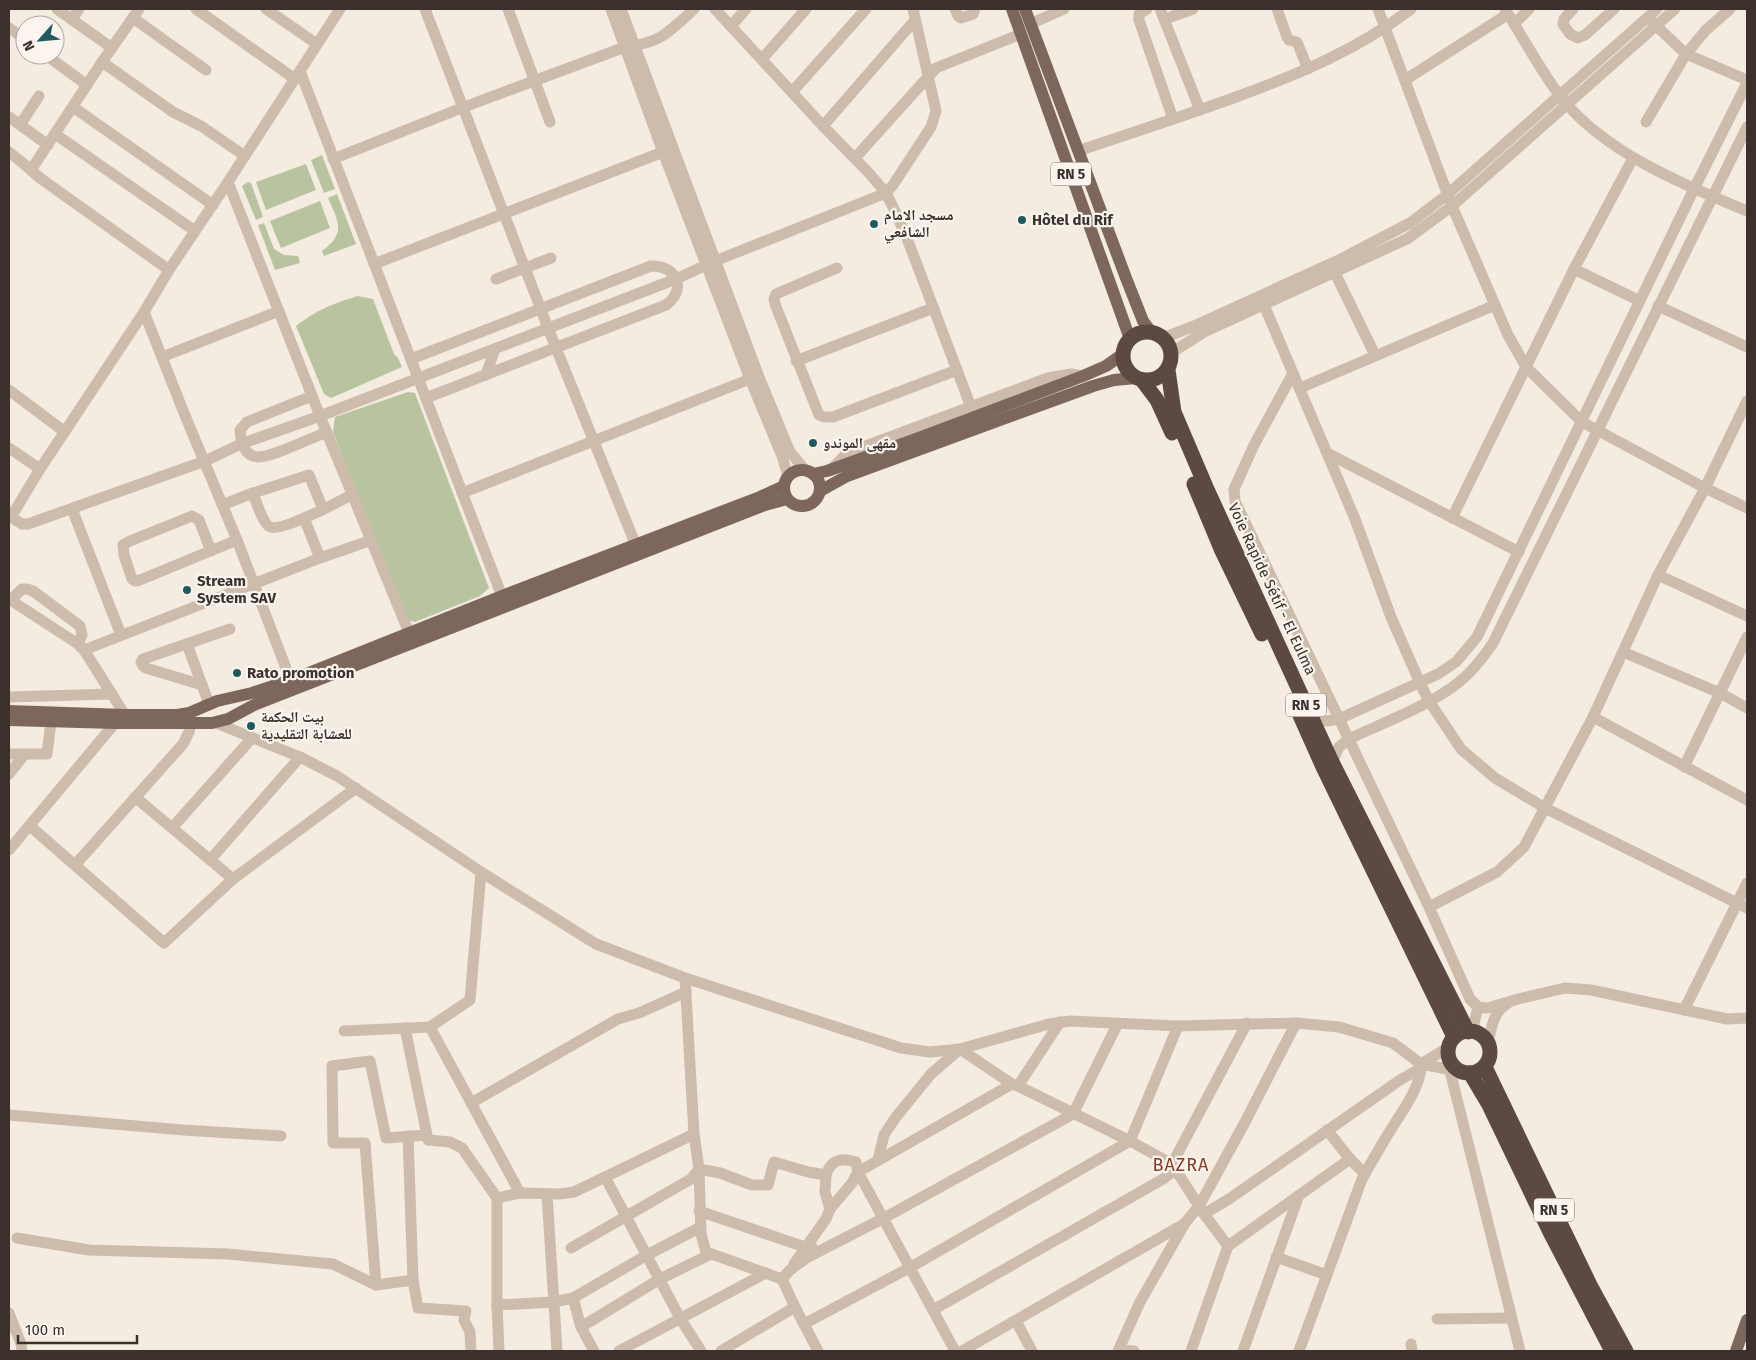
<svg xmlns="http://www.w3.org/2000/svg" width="1756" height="1360" font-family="'Fira Sans','Noto Naskh Arabic',sans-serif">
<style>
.green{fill:#b8c4a0}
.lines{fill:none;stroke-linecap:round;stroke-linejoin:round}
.minor{stroke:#cdbbac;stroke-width:11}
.major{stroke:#7d675c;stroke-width:12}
.highway{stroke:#5c4a42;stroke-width:15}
.poi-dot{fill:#1f5a5e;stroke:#fbf5ee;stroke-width:2}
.labels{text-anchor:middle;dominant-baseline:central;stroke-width:4.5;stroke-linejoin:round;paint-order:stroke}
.shield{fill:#fbf5ee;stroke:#756b66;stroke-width:1}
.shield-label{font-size:14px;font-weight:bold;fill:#3b302b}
.poi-label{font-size:15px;font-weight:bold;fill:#3b302b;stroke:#fbf5ee;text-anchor:start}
.street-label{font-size:15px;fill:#3b302b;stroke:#fbf5ee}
.quarter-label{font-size:18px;letter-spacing:1px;fill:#8c3b22;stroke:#fbf5ee}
</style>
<rect width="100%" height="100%" fill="#f4ebe1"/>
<g class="green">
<polygon points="322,155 335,189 324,193 311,160"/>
<polygon points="306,164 316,190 266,210 256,182"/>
<polygon points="248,182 251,183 263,217 256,220 242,186"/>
<path d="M337,194L356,244L324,256L322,251C347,233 338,221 328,198Z"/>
<polygon points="320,201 330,228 281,248 270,221"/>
<polygon points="264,223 274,249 284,255 298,256 300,263 275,270 258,225"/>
<path d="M358,296L373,299L394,354L398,358L402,367L331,398L324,394L296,326C317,310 332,304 358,296Z"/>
<polygon points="408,392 415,393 489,588 480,596 415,622 405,619 333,432 335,417"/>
</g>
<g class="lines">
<g class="minor">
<polyline points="57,9 112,48"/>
<polyline points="196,9 295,79"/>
<polyline points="266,9 317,44"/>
<polyline points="340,9 228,182 169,270 144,312 40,469 11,517 22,524 28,524 205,461 241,444 320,416 676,279 715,261 886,193 893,185 931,127 936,111 913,9"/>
<polyline points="425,9 548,328 639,553"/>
<polyline points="508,9 550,122"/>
<polyline points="611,9 663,152 750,379 782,456 788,476"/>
<polyline points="621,9 759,377 790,452 805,470"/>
<polyline points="715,9 823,126 868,172 886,193 896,213 908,241 971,407"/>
<polyline points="955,9 958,16 961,18 973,14 975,9"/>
<polyline points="1147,9 1139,14 1139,20 1173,119"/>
<polyline points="1160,9 1200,110"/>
<polyline points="1277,9 1287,37 1289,40 1297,42 1308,69"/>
<polyline points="1378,9 1452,206 1508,335 1526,367 1582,422 1705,488 1747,508"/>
<path d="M1505,9C1523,37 1540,70 1560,96C1603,152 1684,185 1747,211"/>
<polyline points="1573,9 1564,19 1563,24 1570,34 1578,38 1585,35 1614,9"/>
<polyline points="133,18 206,70"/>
<polyline points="72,19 79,9"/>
<polyline points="1165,19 1193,9"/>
<polyline points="1652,22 1686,54 1747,80"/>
<polyline points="1030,24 1064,9"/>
<polyline points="1514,24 1529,9"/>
<polyline points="731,26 746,9"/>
<polyline points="9,28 25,39"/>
<polyline points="46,55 87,85"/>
<polyline points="762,59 806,9"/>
<polyline points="102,62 173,112 201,126 245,156"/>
<polyline points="300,71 505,604"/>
<polyline points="1405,80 1508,14"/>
<polyline points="792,92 866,9"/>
<polyline points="73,107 213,205"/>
<polyline points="9,117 48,145"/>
<polyline points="1646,122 1686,54 1706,30 1730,9"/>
<polyline points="20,125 39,96"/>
<polyline points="823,126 915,20"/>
<polyline points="55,134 195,231"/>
<path d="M1078,151C1131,133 1184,116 1236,97C1299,74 1357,50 1411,9"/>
<polyline points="9,152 24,164 40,178 169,270"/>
<polyline points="855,158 936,68 1021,34"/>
<path d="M333,159L464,107L625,47C661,43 669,32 694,9"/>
<polyline points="31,170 102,62 139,9"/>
<polyline points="228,182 320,416 412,640"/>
<polyline points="374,264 663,152"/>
<polyline points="837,268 776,294 774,299 775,304 819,415 824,417 833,417 957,370"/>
<polyline points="1574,269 1640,301"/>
<polyline points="1335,273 1375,355"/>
<polyline points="496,279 551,258"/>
<polyline points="1264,305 1355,519 1391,617 1420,683 1429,701 1461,749 1495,778 1545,808 1747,908"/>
<polyline points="1658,306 1747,347"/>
<polyline points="144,312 184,413 237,540 294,689"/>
<polyline points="1163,338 1194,326 1341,259 1410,223 1448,194 1657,9"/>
<polyline points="1171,353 1204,332 1407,239 1452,206 1675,9"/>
<polyline points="162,357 279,311"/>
<path d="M411,359L651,266C676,265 688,289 666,305L426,398"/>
<polyline points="796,361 933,308"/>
<polyline points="1293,373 1254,445 1234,489 1235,501 1429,907"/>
<polyline points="486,375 495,349"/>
<polyline points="1300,388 1495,305"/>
<polyline points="9,390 65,432"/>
<path d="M312,396L247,422L240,430C243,469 266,457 291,447C303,442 315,437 327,432"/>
<polyline points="1747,401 1705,488 1658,575 1593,717 1747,800"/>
<polyline points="9,448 40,469"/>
<polyline points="1327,453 1519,552"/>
<polyline points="831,470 847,453 1048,378 1071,374 1083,376"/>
<path d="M253,493C256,501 263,524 270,527C282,532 340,501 353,494"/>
<polyline points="462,493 750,379"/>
<polyline points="222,505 253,493 309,475 323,509"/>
<polyline points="72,509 121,635"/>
<polyline points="304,518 320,558"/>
<polyline points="1452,518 1574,269 1633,158"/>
<polyline points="211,551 199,520 192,516 130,541 123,545 124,555 132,579 135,581 140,580 237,540"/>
<polyline points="1658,575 1747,616"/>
<polyline points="9,599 78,644 84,650 125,715"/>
<polyline points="11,600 22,589 27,589 33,591 80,626 82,635 78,644"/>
<polyline points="187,644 209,704"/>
<polyline points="84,650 320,558 372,540"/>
<polyline points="1623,652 1720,693 1747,708"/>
<polyline points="202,685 146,668 143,666 141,662 143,659 230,629"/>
<polyline points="9,697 112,694"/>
<polyline points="1593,717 1524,847 1497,872 1429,907 1470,999 1478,1007 1488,1008 1518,999 1565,988 1591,990 1727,1019 1747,1018"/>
<polyline points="1312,718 1327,721 1339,719 1438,674 1456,662 1477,637 1694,189 1747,83"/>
<polyline points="216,723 300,757 337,776 481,872 596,944 685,978 901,1048 930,1052 960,1049 1049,1024 1070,1021 1178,1026 1296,1023 1339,1027 1393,1043 1421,1064 1463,1072"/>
<polyline points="9,754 47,754 51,722"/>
<path d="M1332,762L1339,747L1349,739C1382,723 1429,706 1458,683C1472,672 1483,658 1493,643L1747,127"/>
<polyline points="1684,767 1747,637"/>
<polyline points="9,774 24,755"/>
<polyline points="135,797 233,879"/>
<polyline points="30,826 164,943 233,879 356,788"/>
<polyline points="172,828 252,738"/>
<polyline points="9,850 115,723"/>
<polyline points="210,860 300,757"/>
<polyline points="75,865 183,744 189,732 191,724"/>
<polyline points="1684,1010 1747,883"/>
<polyline points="430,1027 520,1193"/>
<polyline points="405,1028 428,1140 450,1142 462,1148 497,1198 497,1305 499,1351"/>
<polyline points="344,1031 430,1027 470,1000 481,872"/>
<polyline points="1472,1032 1478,1007"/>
<path d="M1488,1044C1491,1029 1493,1012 1507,1004"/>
<polyline points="1450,1071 1520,1351"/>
<polyline points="1018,1086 1060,1022"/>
<polyline points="471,1103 618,1019 639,1013 686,992"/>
<polyline points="9,1115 183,1130 281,1136"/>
<polyline points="1327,1130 1350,1159 1365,1174"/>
<polyline points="408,1136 413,1280"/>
<polyline points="878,1160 884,1135 896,1117 931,1074 960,1049 1012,1084 1018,1086 1130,1141 1172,1164 1204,1214 1228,1246"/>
<polyline points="826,1175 825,1192 830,1209"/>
<polyline points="605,1177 680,1318 701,1351"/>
<polyline points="547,1194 557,1351"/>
<polyline points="497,1198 520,1193 560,1194 574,1192 694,1134"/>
<polyline points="699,1211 805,1247 812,1247"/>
<polyline points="1204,1214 1229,1199 1400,1080 1421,1068 1421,1064 1449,1047"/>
<polyline points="17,1238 89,1250 228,1254 333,1264 376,1285 413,1280 418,1308 466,1311 464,1320 470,1332 471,1351"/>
<polyline points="571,1248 691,1179 699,1169 694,1134 685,978"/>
<polyline points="1276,1257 1327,1275"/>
<path d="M782,1279L706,1252L701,1234L699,1169L720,1173L752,1185H768L774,1162L808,1172L826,1175C831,1160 841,1157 856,1162L858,1172L852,1183L830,1209L826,1219L794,1264"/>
<polyline points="376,1285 365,1143 333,1143 332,1066 370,1061 386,1138 427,1135"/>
<polyline points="573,1298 581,1327 594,1351"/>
<polyline points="497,1305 554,1302 573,1298 647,1255 701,1227"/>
<polyline points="933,1310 1163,1179 1171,1173 1172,1164 1247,1023"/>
<polyline points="9,1313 21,1344 22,1351"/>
<polyline points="1437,1319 1511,1318"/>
<polyline points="1016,1321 1032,1351"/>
<polyline points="804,1324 911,1267 1130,1141 1178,1026"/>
<polyline points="581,1327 660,1279 711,1254"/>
<polyline points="1411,1344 1412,1351"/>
<polyline points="1119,1350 1134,1351"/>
<polyline points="619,1351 766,1273"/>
<polyline points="721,1351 795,1307"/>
<polyline points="818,1351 795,1307 782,1279 790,1270 808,1257 884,1218 1073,1114 1118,1023"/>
<polyline points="955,1351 858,1172 1012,1084"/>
<polyline points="962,1351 1184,1224"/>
<polyline points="1118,1351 1140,1302 1185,1223 1199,1206 1244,1124 1296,1023"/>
<polyline points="1191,1351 1228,1246 1350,1159"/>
<polyline points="1243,1351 1299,1195"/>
<path d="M1299,1351L1362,1179C1371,1163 1380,1147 1390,1131C1402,1111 1418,1092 1421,1068"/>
</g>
<g class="major">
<polyline points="1012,9 1130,339"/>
<polyline points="1025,9 1126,278 1143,321 1151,332"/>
<circle cx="802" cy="488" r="18"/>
<polyline points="813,474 827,471 919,438 1083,376 1106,366 1123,354"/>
<polyline points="820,491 847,476 1093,386 1114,380 1136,378"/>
<polyline points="9,711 125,715 177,715 189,713 217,701 252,693 291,680 502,596 760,497 784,486"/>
<polyline points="9,720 115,723 212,723 228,719 254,705 765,505 787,499"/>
<polyline points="1736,1351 1747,1320"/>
</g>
<g class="highway">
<circle cx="1147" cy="356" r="24"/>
<polyline points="1168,370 1174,412 1206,487 1332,762 1468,1032"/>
<polyline points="1142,380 1157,400 1172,433"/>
<polyline points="1194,484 1222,551 1262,634"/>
<polyline points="1294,702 1323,767 1454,1037"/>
<circle cx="1469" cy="1052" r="21"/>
<polyline points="1485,1067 1590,1285 1626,1351"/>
<polyline points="1470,1073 1489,1105 1550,1232 1612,1351"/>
</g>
</g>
<g class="poi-dot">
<circle cx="1022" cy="220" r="5"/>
<circle cx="874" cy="224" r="5"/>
<circle cx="813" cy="443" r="5"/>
<circle cx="187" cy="590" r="5"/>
<circle cx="237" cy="673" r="5"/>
<circle cx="251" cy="726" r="5"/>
</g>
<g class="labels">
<g class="shield">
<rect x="1051" y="162.5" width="40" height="23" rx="4"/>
<rect x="1286" y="693.5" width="40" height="23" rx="4"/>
<rect x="1534" y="1198.5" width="40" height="23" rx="4"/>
</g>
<g class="shield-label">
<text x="1071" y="174">RN 5</text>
<text x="1306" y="705">RN 5</text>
<text x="1554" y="1210">RN 5</text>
</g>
<g class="poi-label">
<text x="884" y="215">مسجد الامام<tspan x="884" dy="17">الشافعي</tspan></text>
<text x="1032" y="220">Hôtel du Rif</text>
<text x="823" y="443">مقهى الموندو</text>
<text x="197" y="581">Stream<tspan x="197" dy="17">System SAV</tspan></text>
<text x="247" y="673">Rato promotion</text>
<text x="261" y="717">بيت الحكمة<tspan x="261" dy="17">للعشابة التقليدية</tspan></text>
</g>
<g class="street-label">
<text transform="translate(1272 589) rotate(65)">Voie Rapide Sétif - El Eulma</text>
</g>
<g class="quarter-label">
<text x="1181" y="1165">BAZRA</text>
</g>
</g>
<rect width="1756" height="1360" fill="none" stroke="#3b302b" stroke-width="20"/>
<g transform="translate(40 40) rotate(243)"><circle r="24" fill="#fbf5ee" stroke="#aea6a0"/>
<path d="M0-4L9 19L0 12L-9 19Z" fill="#1f5a5e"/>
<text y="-8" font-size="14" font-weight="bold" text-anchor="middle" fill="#3b302b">N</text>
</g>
<path d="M18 1335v8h119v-8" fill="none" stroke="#3b302b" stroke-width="2.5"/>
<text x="25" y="1335" font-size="15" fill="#3b302b" stroke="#fbf5ee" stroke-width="4" paint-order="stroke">100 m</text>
</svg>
